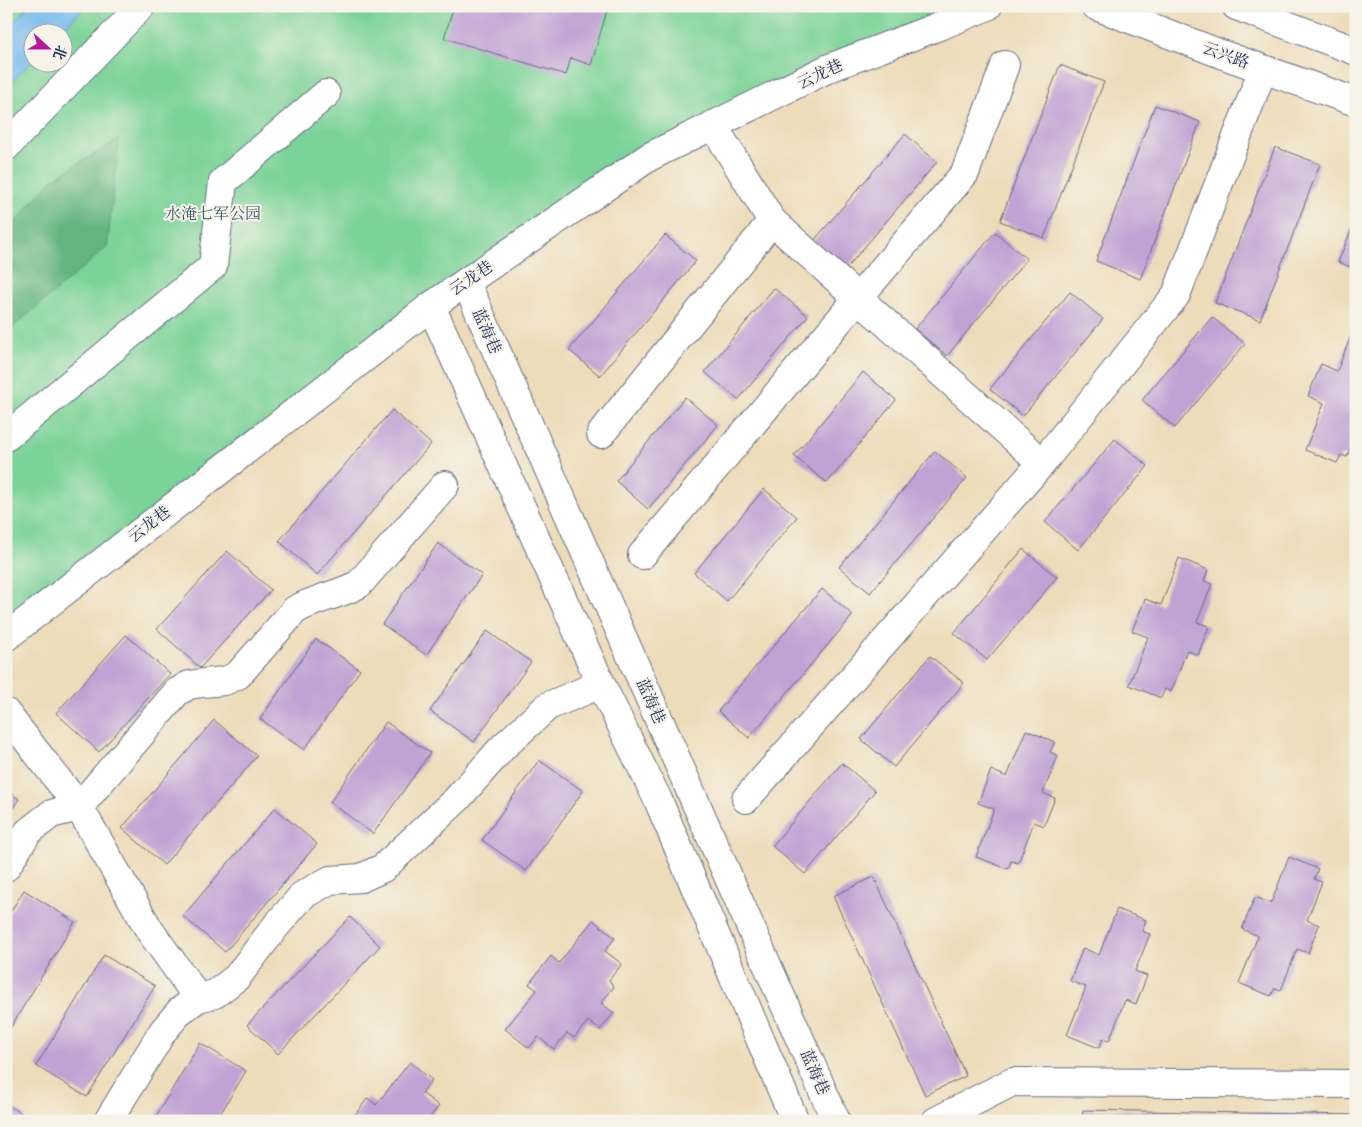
<svg xmlns="http://www.w3.org/2000/svg" width="1362" height="1127" font-family="'IM FELL French Canon','Noto Serif SC',serif">
<style>
.green{fill:#7ad398;stroke:#4a817b;fill-rule:evenodd}
.forest{fill:#63b580;stroke:#3f726f}
.water{fill:#79bbee;stroke:#4a75a6}
.building{fill:#c0a3d4}
.lines{fill:none;stroke-linecap:round;stroke-linejoin:round}
.minor-casing{stroke:#646c7e;stroke-width:30}
.minor{stroke:#fff;stroke-width:28}
.labels{text-anchor:middle;dominant-baseline:central;stroke-width:4;stroke-linejoin:round;paint-order:stroke}
.street-label{font-size:16px;fill:#1b2f5e;stroke:#f7f3e8}
.park-label{font-size:16px;fill:#33586c;stroke:#f7f3e8}
</style>
<rect width="100%" height="100%" fill="#f7f3e8"/>
<filter id="ink" filterUnits="userSpaceOnUse"><feTurbulence type="fractalNoise" baseFrequency=".02" numOctaves="2"/><feDisplacementMap in="SourceGraphic" scale="10" xChannelSelector="R" yChannelSelector="G"/><feConvolveMatrix kernelMatrix="1 2 1 2 8 2 1 2 1" color-interpolation-filters="sRGB"/></filter>
<filter id="wash" filterUnits="userSpaceOnUse"><feTurbulence type="fractalNoise" baseFrequency=".0096" numOctaves="4" result="noise"/><feDisplacementMap in="SourceGraphic" scale="20" xChannelSelector="R" yChannelSelector="G"/><feGaussianBlur stdDeviation="1.12" result="paint"/><feColorMatrix in="noise" values="0 0 0 0 0 0 0 0 0 0 0 0 0 0 0 0 0 1.4 0 .05"/><feComposite in="paint" operator="in"/></filter>
<g filter="url(#wash)">
<rect width="100%" height="100%" fill="#eddcb9"/>
<path class="green" d="M6,6H988L649,157L6,636ZM32,32H62V62H32Z"/>
<polygon class="forest" points="119,139 107,247 6,333 6,233 52,180"/>
<polygon class="water" points="29,6 86,6 60,32 32,32 32,61 6,88 6,30"/>
<g id="blocks">
<g class="building">
<polygon points="454,6 605,6 608,7 591,65 571,58 566,75 444,38"/>
<polygon points="1060,65 1104,82 1044,238 1000,221"/>
<polygon points="1155,105 1200,122 1140,279 1096,261"/>
<polygon points="905,134 937,162 844,271 812,243"/>
<polygon points="1275,147 1320,164 1260,320 1215,303"/>
<polygon points="1356,218 1356,269 1338,262"/>
<polygon points="995,232 1027,259 947,356 915,329"/>
<polygon points="665,235 696,261 600,376 569,350"/>
<polygon points="774,288 808,316 738,400 705,372"/>
<polygon points="1070,292 1103,319 1023,416 990,389"/>
<polygon points="1212,317 1245,344 1175,428 1142,400"/>
<polygon points="1356,323 1356,435 1347,457 1341,455 1337,463 1305,450 1324,403 1308,396 1321,364 1337,371"/>
<polygon points="863,372 896,400 827,483 794,456"/>
<polygon points="685,397 718,425 648,509 616,481"/>
<polygon points="392,410 431,444 317,575 279,541"/>
<polygon points="1115,439 1148,466 1078,550 1045,522"/>
<polygon points="935,451 967,478 870,593 839,567"/>
<polygon points="764,489 797,517 727,601 694,573"/>
<polygon points="438,543 482,575 426,655 382,624"/>
<polygon points="1023,549 1057,577 987,660 954,633"/>
<polygon points="227,551 271,590 200,668 157,629"/>
<polygon points="1179,558 1208,570 1204,581 1212,584 1197,622 1209,626 1198,655 1187,650 1171,692 1165,689 1161,698 1129,685 1148,637 1132,631 1145,599 1161,605"/>
<polygon points="822,589 853,615 749,738 718,711"/>
<polygon points="487,631 531,662 474,742 430,711"/>
<polygon points="126,635 170,674 99,752 56,713"/>
<polygon points="316,639 360,670 304,750 260,719"/>
<polygon points="930,656 964,683 894,767 861,739"/>
<polygon points="214,720 257,756 164,865 122,828"/>
<polygon points="386,722 430,753 373,834 330,802"/>
<polygon points="1026,730 1055,742 1050,752 1058,756 1043,793 1055,798 1044,826 1034,822 1018,863 1011,861 1008,869 976,857 994,809 978,803 991,770 1007,777"/>
<polygon points="539,760 583,791 526,871 482,840"/>
<polygon points="842,763 875,791 805,874 772,846"/>
<polygon points="6,790 19,799 6,818"/>
<polygon points="275,808 317,844 225,952 183,916"/>
<polygon points="1289,857 1318,869 1314,879 1322,882 1307,920 1319,925 1308,953 1297,949 1281,990 1275,988 1271,996 1239,983 1258,936 1242,929 1255,897 1271,903"/>
<polygon points="874,877 966,1076 925,1095 833,896"/>
<polygon points="24,890 75,922 6,1035 6,919"/>
<polygon points="1117,909 1146,920 1142,931 1150,934 1135,971 1147,976 1136,1004 1125,1000 1109,1041 1103,1039 1099,1048 1067,1035 1086,987 1070,981 1083,948 1099,955"/>
<polygon points="350,917 380,946 278,1054 247,1025"/>
<polygon points="593,920 615,938 605,951 622,964 609,980 614,987 601,1003 614,1013 600,1030 588,1021 574,1038 567,1033 554,1049 538,1037 529,1048 505,1029 537,990 529,984 551,956 559,963"/>
<polygon points="104,955 155,986 87,1097 36,1066"/>
<polygon points="200,1043 246,1071 216,1121 153,1121"/>
<polygon points="410,1062 432,1080 422,1093 439,1106 427,1121 350,1121 368,1098 376,1105"/>
<polygon points="6,1104 26,1116 22,1121 6,1121"/>
<polygon points="1083,1110 1356,1115 1356,1121 1082,1121"/>
</g>
</g>
</g>
<g filter="url(#ink)">
<use href="#blocks" fill-opacity="0" stroke="#646c7e" stroke-width="1"/>
<g class="lines">
<g class="minor-casing">
<g id="minor">
<polyline points="1096,6 1221,54 1356,102"/>
<polyline points="1236,6 1356,51"/>
<polyline points="713,125 772,221 1042,463 746,799"/>
<polyline points="6,147 141,6"/>
<polyline points="466,282 836,1121"/>
<polyline points="431,306 601,684 658,800 795,1121"/>
<polyline points="601,434 772,221"/>
<polyline points="6,437 213,266 223,182 326,94"/>
<polyline points="1042,463 1176,295 1263,69"/>
<polyline points="642,555 858,298 965,173 1005,65"/>
<polyline points="6,637 431,306 649,157 829,68 942,25 988,6"/>
<polyline points="6,713 79,807 150,931 198,998 180,1011 163,1031 108,1121"/>
<path d="M6,867L28,832L51,814L79,807L177,692L189,685L203,683L225,681L238,675L295,610C316,598 339,595 359,584L445,485"/>
<polyline points="198,998 215,994 237,977 276,926 303,895 330,880 361,878 383,868 457,799 502,748 548,706 601,684"/>
<polyline points="936,1121 1012,1082 1356,1084"/>
</g>
</g>
<use href="#minor" class="minor"/>
</g>
</g>
<g class="labels">
<g class="street-label">
<text transform="translate(1226 55) rotate(20)">云兴路</text>
<text transform="translate(820 74) rotate(-25)">云龙巷</text>
<text transform="translate(471 278) rotate(-34)">云龙巷</text>
<text transform="translate(487 331) rotate(66)">蓝海巷</text>
<text transform="translate(149 524) rotate(-38)">云龙巷</text>
<text transform="translate(651 701) rotate(66)">蓝海巷</text>
<text transform="translate(815 1072) rotate(66)">蓝海巷</text>
</g>
<g class="park-label">
<text x="213" y="213">水淹七军公园</text>
</g>
</g>
<rect width="1362" height="1127" fill="none" stroke="#f7f3e8" stroke-width="25"/>
<g transform="translate(48 48) rotate(111)"><circle r="24" fill="#f7f3e8" stroke="#9fa5b1"/>
<path d="M0-4L9 19L0 12L-9 19Z" fill="#b5179e"/>
<text y="-8" font-size="14" font-weight="bold" text-anchor="middle" fill="#1b2f5e">北</text>
</g>
</svg>
